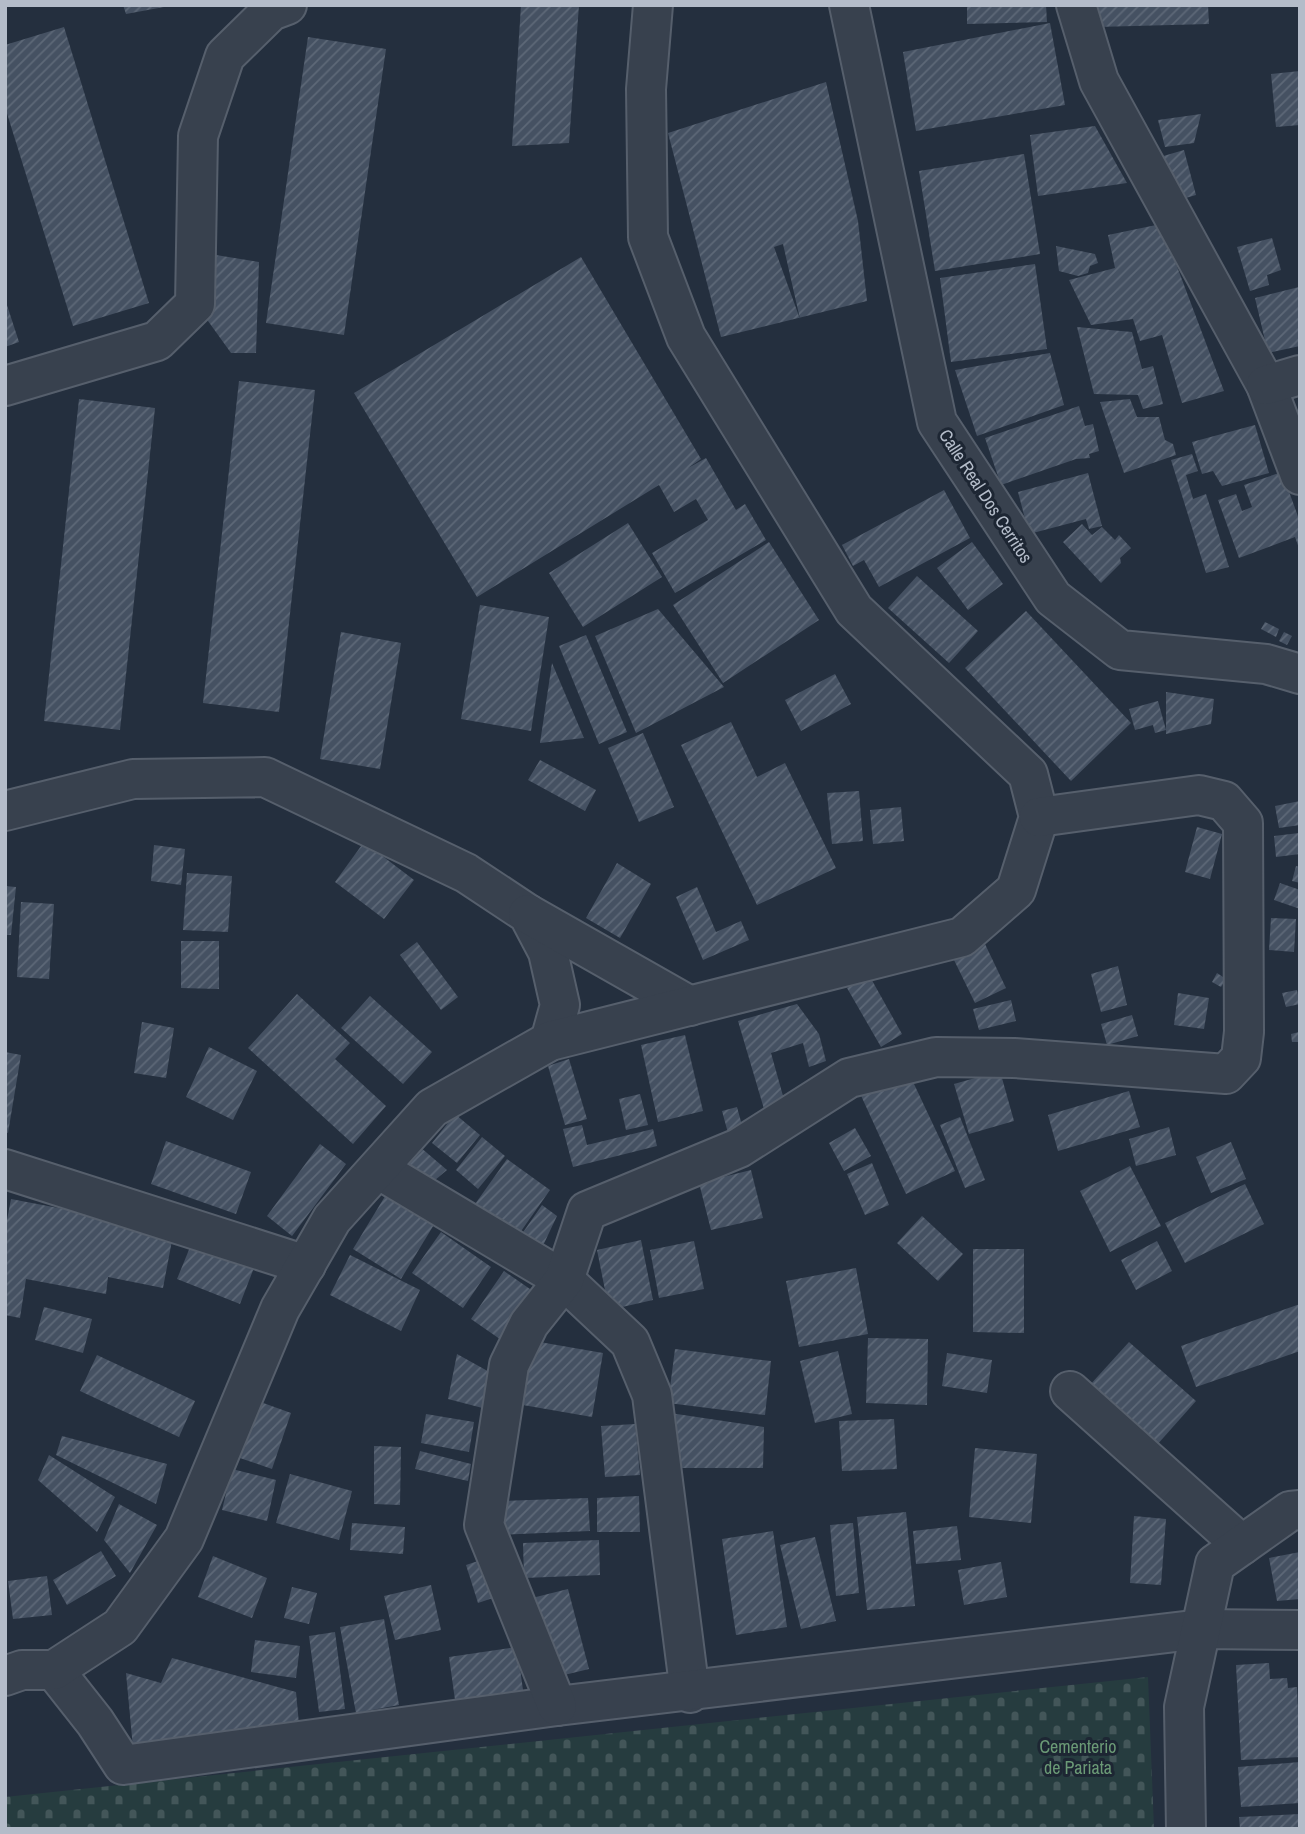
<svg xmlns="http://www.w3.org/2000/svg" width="1305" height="1834" font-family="'Archivo Narrow',sans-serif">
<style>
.cemetery{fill:url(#cemetery-stones)}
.building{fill:url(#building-hatch);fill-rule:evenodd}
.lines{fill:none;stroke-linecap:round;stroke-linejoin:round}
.street-casing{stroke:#565f6c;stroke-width:42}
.street{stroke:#38414e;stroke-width:38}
.labels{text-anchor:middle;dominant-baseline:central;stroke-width:6;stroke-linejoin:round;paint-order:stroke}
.street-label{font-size:18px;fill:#b4bcc9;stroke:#1d2633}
.park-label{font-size:18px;fill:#6b9a76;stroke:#1d2633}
</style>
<defs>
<pattern id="cemetery-stones" width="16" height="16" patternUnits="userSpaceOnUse" patternTransform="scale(1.75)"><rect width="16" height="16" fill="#263c3f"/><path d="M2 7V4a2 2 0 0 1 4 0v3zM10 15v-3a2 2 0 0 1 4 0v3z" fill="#435659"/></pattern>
<pattern id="building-hatch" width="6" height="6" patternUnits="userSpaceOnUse" patternTransform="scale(1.75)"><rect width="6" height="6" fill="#455162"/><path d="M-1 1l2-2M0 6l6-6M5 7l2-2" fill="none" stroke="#5d6877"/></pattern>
</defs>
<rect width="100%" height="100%" fill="#242f3e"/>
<polygon class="cemetery" points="1148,1677 1154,1829 5,1829 5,1797"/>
<g class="building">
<polygon points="123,5 164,5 164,7 126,14"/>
<polygon points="521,5 579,5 569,143 512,146"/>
<polygon points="967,5 1046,5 1047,22 967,24"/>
<polygon points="1096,5 1208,5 1209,24 1097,27"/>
<polygon points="1050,23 1065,105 916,131 903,52"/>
<polygon points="64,27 149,303 73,326 5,107 5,45"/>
<polygon points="308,37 386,49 344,335 266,323"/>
<polygon points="1300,71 1300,125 1276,127 1271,74"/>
<path d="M826,82L858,221L867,301L721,337L668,133ZM783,244L800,319L774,247Z"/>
<polygon points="1201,114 1194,143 1165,147 1158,120"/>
<polygon points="1095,126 1127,183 1038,196 1030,135"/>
<polygon points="1184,150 1196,195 1172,202 1160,157"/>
<polygon points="1024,154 1040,254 935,271 919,171"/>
<polygon points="1161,224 1224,391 1182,403 1162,335 1140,341 1133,319 1091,325 1069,280 1115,268 1108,235"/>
<polygon points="1272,238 1281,270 1267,275 1269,285 1250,291 1237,247"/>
<polygon points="1056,246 1095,254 1098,263 1090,266 1088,273 1078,276 1059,271"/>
<polygon points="216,255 259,262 256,353 231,353 208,321"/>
<polygon points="581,257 701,459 688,468 706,458 736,510 745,504 766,540 675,593 652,553 708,520 696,499 674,512 659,485 477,597 354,393"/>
<polygon points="1035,264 1047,349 951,362 940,278"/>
<polygon points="1299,287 1300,346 1268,353 1255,298"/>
<polygon points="5,299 19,342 5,347"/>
<polygon points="1077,327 1132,332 1142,369 1153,366 1163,404 1143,409 1138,395 1094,394"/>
<polygon points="1050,353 1064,405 977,436 955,370"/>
<polygon points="239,381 315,390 279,712 203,703"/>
<polygon points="79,399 155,408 120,730 44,721"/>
<polygon points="1130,399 1137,417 1159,417 1165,440 1173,444 1176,455 1124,473 1100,402"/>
<polygon points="1079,406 1085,426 1093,424 1099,451 1089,454 1090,458 1076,459 1001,485 985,438"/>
<polygon points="1255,425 1269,473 1222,486 1213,471 1202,474 1192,442"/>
<polygon points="1192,454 1198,471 1186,475 1193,499 1206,494 1229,567 1206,573 1171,460"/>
<polygon points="1282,472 1300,522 1300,551 1295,537 1239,558 1218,500 1236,494 1242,511 1252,507 1244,485"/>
<polygon points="1088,473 1102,526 1089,529 1086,519 1029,534 1018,492"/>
<polygon points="944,490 970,538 879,587 864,560 853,566 842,545"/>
<polygon points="628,523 662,577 583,627 549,573"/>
<polygon points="1082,524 1092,535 1102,527 1115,540 1119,535 1131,548 1120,558 1121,563 1101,583 1063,542"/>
<polygon points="769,542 819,620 723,683 673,605"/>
<polygon points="972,542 1003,584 968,610 937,568"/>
<polygon points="917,576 978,631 949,663 888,608"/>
<polygon points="480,605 549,617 531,731 461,719"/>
<polygon points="658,609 724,687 636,733 595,636"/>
<polygon points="1026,611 1131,723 1071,781 965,668"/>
<polygon points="1265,622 1279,629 1276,637 1261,629"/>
<polygon points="341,632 401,643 380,769 320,759"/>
<polygon points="1284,632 1292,636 1287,645 1279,641"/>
<polygon points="586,635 627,732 599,744 559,646"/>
<polygon points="552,663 584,738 540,743"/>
<polygon points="835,674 851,704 801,731 785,700"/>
<polygon points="1166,692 1214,699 1211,724 1166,734"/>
<polygon points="1158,701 1166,730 1155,733 1153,725 1135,730 1129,709"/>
<polygon points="731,722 757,777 785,763 836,868 757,905 681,745"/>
<polygon points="643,733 674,807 639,822 608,748"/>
<polygon points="540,760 596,790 585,811 528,780"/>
<polygon points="859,791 863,841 832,844 827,793"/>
<polygon points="1300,801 1300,825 1279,828 1275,806"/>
<polygon points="901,807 904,841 873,844 870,810"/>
<polygon points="1197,827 1222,834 1210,879 1185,872"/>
<polygon points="1299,833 1300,854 1276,857 1274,836"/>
<polygon points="364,842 414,880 384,919 335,882"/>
<polygon points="154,845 185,849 181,885 151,881"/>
<polygon points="617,863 651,884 620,938 586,918"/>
<polygon points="1296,866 1300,867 1300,883 1292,881"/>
<polygon points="187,873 232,876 228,932 183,930"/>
<polygon points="1280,883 1300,890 1300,909 1274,900"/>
<polygon points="5,886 16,887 11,935 5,935"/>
<polygon points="697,887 716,932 741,921 749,940 703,960 676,897"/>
<polygon points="21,902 54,904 49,979 17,977"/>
<polygon points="1271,918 1296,919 1294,952 1269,950"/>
<polygon points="181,941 219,941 219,989 181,988"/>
<polygon points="417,942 458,997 441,1010 400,955"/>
<polygon points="985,944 1006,988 975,1003 954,960"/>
<polygon points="1118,966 1127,1005 1101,1012 1091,974"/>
<polygon points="1217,973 1226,979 1221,987 1212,982"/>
<polygon points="869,975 902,1034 881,1047 847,988"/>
<polygon points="1297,990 1300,1004 1286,1007 1282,993"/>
<polygon points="1178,993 1209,998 1204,1029 1174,1025"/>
<polygon points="297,994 350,1043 335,1059 386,1106 353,1144 248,1048"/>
<polygon points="370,996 432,1052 403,1084 341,1028"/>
<polygon points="1011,1000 1016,1021 979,1030 973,1009"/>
<polygon points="797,1004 819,1034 826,1061 809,1067 803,1043 771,1053 785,1103 764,1109 738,1021"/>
<polygon points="1132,1015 1138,1036 1107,1045 1101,1024"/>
<polygon points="142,1022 174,1028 166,1078 134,1073"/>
<polygon points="1299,1032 1300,1042 1292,1042 1291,1034"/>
<polygon points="685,1035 703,1111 658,1122 641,1045"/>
<polygon points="209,1047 257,1071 233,1120 186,1097"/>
<polygon points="5,1052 21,1055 8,1133 5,1132"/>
<polygon points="569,1059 587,1119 565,1125 548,1066"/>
<polygon points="906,1067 955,1171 906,1194 858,1089"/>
<polygon points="1000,1071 1014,1121 969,1134 954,1084"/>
<polygon points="1129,1091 1140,1127 1058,1151 1048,1115"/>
<polygon points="640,1094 648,1125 626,1130 619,1099"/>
<polygon points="737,1107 743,1129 728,1133 722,1111"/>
<polygon points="455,1114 480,1135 457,1163 432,1143"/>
<polygon points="960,1117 985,1180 965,1188 940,1125"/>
<polygon points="582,1125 587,1145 653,1129 657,1146 573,1167 563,1129"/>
<polygon points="1169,1127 1176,1155 1136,1166 1129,1139"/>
<polygon points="855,1128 871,1156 844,1171 829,1143"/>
<polygon points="482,1137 505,1156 478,1189 456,1170"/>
<polygon points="166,1141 251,1172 236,1214 151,1184"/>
<polygon points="1231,1142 1246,1179 1211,1193 1196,1157"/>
<polygon points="320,1144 346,1164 292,1236 267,1216"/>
<polygon points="420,1147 447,1170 429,1185 405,1166"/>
<polygon points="507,1159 550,1190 512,1244 468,1214"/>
<polygon points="872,1163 889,1205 865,1215 847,1174"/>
<polygon points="1130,1166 1161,1226 1110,1252 1080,1191"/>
<polygon points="751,1170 763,1218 711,1230 699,1183"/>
<polygon points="1245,1184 1264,1224 1185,1263 1165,1223"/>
<polygon points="387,1193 435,1223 401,1279 353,1249"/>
<polygon points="11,1199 174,1230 163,1288 108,1277 106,1294 26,1279 20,1318 5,1315 5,1230"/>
<polygon points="542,1205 557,1216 540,1252 519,1238"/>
<polygon points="922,1216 963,1254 938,1281 897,1243"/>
<polygon points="441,1232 491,1267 463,1308 412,1273"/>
<polygon points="195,1235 257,1260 240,1304 177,1279"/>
<polygon points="641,1240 653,1300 609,1310 597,1250"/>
<polygon points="694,1241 704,1289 659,1298 650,1250"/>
<polygon points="1157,1241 1172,1271 1136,1290 1121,1260"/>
<polygon points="973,1249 1024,1249 1024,1333 973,1332"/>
<polygon points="350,1255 420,1290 401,1331 330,1295"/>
<polygon points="856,1268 868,1334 799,1347 786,1281"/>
<polygon points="504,1271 540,1296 507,1344 471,1319"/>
<polygon points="1300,1304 1300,1351 1196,1387 1181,1346"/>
<polygon points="44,1307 92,1319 83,1353 35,1340"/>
<polygon points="868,1338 928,1339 927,1405 866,1403"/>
<polygon points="528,1340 603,1353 592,1417 517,1404"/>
<polygon points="1129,1342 1196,1401 1156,1446 1089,1386"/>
<polygon points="675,1349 771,1361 765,1415 668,1403"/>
<polygon points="838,1351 852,1414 815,1423 800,1361"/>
<polygon points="947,1353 992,1360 987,1393 942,1386"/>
<polygon points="457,1354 502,1379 494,1411 448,1399"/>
<polygon points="97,1355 195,1401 179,1437 80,1391"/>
<polygon points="255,1400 291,1413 272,1469 237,1457"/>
<polygon points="670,1413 764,1427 763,1468 670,1468"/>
<polygon points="426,1414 474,1422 469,1452 421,1443"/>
<polygon points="894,1419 897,1469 842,1471 839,1421"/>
<polygon points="635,1424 640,1475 605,1477 601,1426"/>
<polygon points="62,1436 167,1464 156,1504 56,1455"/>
<polygon points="374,1446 401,1447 400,1505 374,1504"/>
<polygon points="975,1448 1037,1454 1031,1523 969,1517"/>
<polygon points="420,1451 471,1464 468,1481 415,1469"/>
<polygon points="49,1455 115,1497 97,1532 38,1480"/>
<polygon points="232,1469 276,1480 267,1521 222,1510"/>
<polygon points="290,1474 352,1491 339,1540 276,1523"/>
<polygon points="639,1496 640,1532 597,1532 597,1498"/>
<polygon points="588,1498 590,1531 498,1535 497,1501"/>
<polygon points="119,1504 157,1525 130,1573 104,1540"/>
<polygon points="906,1512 915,1606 867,1610 857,1517"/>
<polygon points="1134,1516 1166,1519 1161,1585 1130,1583"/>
<polygon points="352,1523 405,1527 403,1554 350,1550"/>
<polygon points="853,1523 859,1593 836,1596 830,1525"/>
<polygon points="957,1526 961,1560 916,1564 913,1531"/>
<polygon points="773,1531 787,1627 736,1635 722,1539"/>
<polygon points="815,1537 836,1621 801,1629 780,1545"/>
<polygon points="599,1540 600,1575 524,1578 523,1543"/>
<polygon points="101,1551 116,1576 67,1605 53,1580"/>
<polygon points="1300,1552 1300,1599 1277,1601 1269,1558"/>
<polygon points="213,1556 267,1578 252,1618 198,1597"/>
<polygon points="484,1559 496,1597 478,1603 466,1565"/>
<polygon points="1001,1562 1007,1597 964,1605 958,1570"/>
<polygon points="47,1576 52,1615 13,1619 8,1581"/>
<polygon points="431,1585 441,1630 395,1640 384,1596"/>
<polygon points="292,1587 317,1593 309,1624 284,1618"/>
<polygon points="568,1589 589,1669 556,1677 528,1599"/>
<polygon points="384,1619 399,1705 356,1713 340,1627"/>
<polygon points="335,1632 345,1709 319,1712 309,1636"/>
<polygon points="255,1640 300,1646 296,1678 251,1672"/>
<polygon points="517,1647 523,1690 455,1700 449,1657"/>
<polygon points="172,1658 296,1692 300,1735 133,1748 126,1673 161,1683"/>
<polygon points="1269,1663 1270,1679 1287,1678 1288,1688 1297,1687 1300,1757 1241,1760 1236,1665"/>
<polygon points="1300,1762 1300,1803 1241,1807 1238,1767"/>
<polygon points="1300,1814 1300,1829 1240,1829 1239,1817"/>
</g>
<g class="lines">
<g class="street-casing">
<g id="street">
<polyline points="849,5 937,422 1053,598 1120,650 1266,664 1300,674"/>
<polyline points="1076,5 1099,81 1266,385 1300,475"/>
<polyline points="1266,385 1300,375"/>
<polyline points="5,386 157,341 195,304 198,136 225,56 271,11 287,5"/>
<polyline points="5,811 133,779 265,777 466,873 528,914 548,952 560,1005 550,1041"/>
<polyline points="528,914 690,1006"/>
<polyline points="5,1169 306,1265"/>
<polyline points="378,1169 564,1280 630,1342 652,1395 690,1693"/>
<polyline points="1070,1391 1242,1545"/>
<polyline points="54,1670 95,1722 123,1765 557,1706 1201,1629 1300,1630"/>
<polyline points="5,1676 22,1670 54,1670 120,1627 184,1539 280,1309 332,1219 432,1108 550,1041 962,937 1016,890 1039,817 1028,774 854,610 686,337 648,237 646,89 653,5"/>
<polyline points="557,1706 484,1525 509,1365 529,1324 564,1280 587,1211 739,1148 849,1078 936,1057 1014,1058 1226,1074 1241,1058 1244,1032 1243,823 1224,801 1199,795 1039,817"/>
<polyline points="1186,1829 1184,1707 1215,1564 1290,1511 1300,1510"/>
</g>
</g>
<use href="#street" class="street"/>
</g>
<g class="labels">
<g class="street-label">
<text transform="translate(986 496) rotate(57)">Calle Real Dos Cerritos</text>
</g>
<g class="park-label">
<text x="1078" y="1746">Cementerio<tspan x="1078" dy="21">de Pariata</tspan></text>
</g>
</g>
<rect width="1305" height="1834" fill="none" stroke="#b4bcc9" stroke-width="14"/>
</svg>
